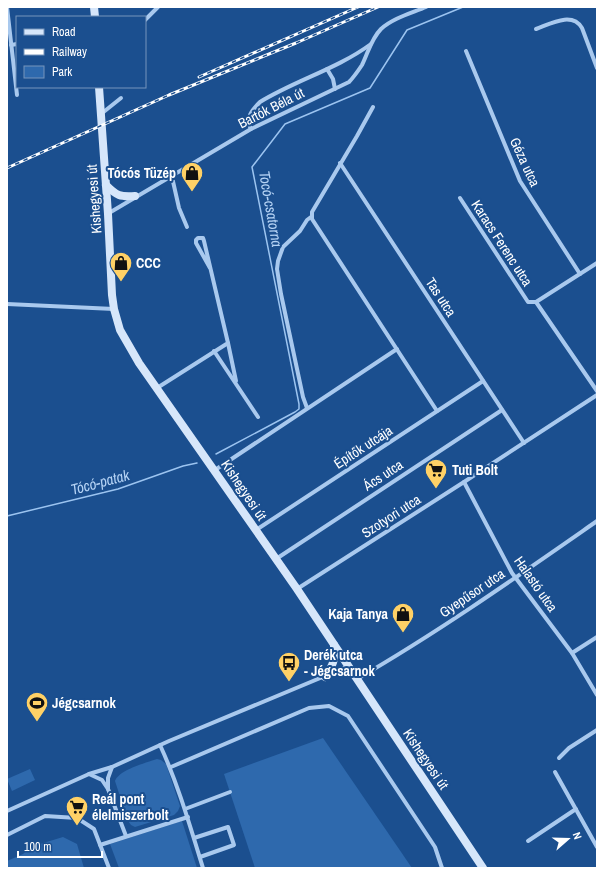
<svg xmlns="http://www.w3.org/2000/svg" width="604" height="875" font-family="'Archivo Narrow',sans-serif">
<style>
.green{fill:#2e69ad}
.lines{fill:none;stroke-linecap:round;stroke-linejoin:round}
.stream{stroke:#9cc4f0;stroke-width:1.5}
.street{stroke:#a9c9ee;stroke-width:4}
.secondary{stroke:#d6e6fa;stroke-width:8}
.rail-casing{stroke:#fff;stroke-width:3}
.rail{stroke:#1b4f8f;stroke-width:1.5;stroke-dasharray:4.5;stroke-linecap:butt}
.labels{text-anchor:middle;dominant-baseline:central;stroke-width:4;stroke-linejoin:round;paint-order:stroke}
.street-label{font-size:14px;fill:#fff;stroke:#1b4f8f}
.poi-label{font-size:14px;font-weight:bold;fill:#fff;stroke:#1b4f8f;text-anchor:start}
.water-label{font-size:15px;font-style:italic;fill:#b5d3f5;stroke:#1b4f8f}
</style>
<rect width="100%" height="100%" fill="#1b4f8f"/>
<g class="green">
<polygon points="323,738 412,868 255,868 224,774"/>
<path d="M157,759L161,760L166,764L180,806L178,811L174,815L135,827L131,825L128,821L115,781C119,770 145,763 157,759Z"/>
<polygon points="30,769 35,780 12,791 7,779"/>
<polygon points="182,821 197,868 119,868 110,844"/>
<polygon points="63,837 77,844 84,868 7,868 7,861 23,854 30,847"/>
</g>
<g class="lines">
<g class="stream">
<polyline points="216,454 295,412 299,409 299,404 252,167 285,124 370,88 407,30 463,7"/>
<polyline points="7,516 118,489 183,466 197,463"/>
</g>
<g class="street">
<polyline points="7,7 17,95"/>
<polyline points="145,20 158,7"/>
<path d="M536,29C550,24 572,11 582,28L597,68"/>
<polyline points="11,45 17,44"/>
<polyline points="466,51 520,181 580,274"/>
<polyline points="327,69 333,79 335,89"/>
<polyline points="373,107 357,136 312,212 312,219 437,411"/>
<polyline points="101,114 121,98"/>
<path d="M251,129C245,118 252,110 260,102C296,80 337,69 371,44"/>
<polyline points="340,163 524,443"/>
<polyline points="172,177 179,208 187,227"/>
<polyline points="460,198 528,302 536,302 597,263"/>
<path d="M109,213L251,129L349,82C354,77 358,71 362,65C368,53 371,39 381,29C393,18 412,13 426,7"/>
<polyline points="536,302 597,391"/>
<polyline points="7,304 114,309"/>
<polyline points="228,343 236,381"/>
<polyline points="214,351 258,417"/>
<polyline points="157,388 228,343 204,241 203,238 198,238 196,240 196,243 210,268"/>
<polyline points="307,408 303,397 281,294 277,269 278,261 283,247 300,231 307,220 311,217"/>
<polyline points="215,470 397,349"/>
<polyline points="464,482 512,573 572,653 597,695"/>
<polyline points="256,530 483,381"/>
<polyline points="276,559 502,410"/>
<polyline points="297,589 464,482 597,395"/>
<polyline points="572,653 597,637"/>
<path d="M357,679C440,631 518,576 597,521"/>
<path d="M160,745C178,784 190,826 203,868"/>
<polyline points="559,758 569,748 597,730"/>
<polyline points="171,767 309,708 329,706 348,716 435,847 442,868"/>
<polyline points="555,772 597,847"/>
<polyline points="89,774 102,780 108,789 126,836"/>
<polyline points="108,789 108,778 112,767"/>
<polyline points="185,809 230,792"/>
<polyline points="7,811 89,774 112,767 169,741 349,666"/>
<polyline points="7,835 45,816 77,818 94,829 109,868"/>
<polyline points="194,838 228,827 234,845 200,857"/>
<polyline points="528,841 576,809"/>
<polyline points="100,845 188,817"/>
</g>
<g class="secondary">
<polyline points="94,7 95,17"/>
<polyline points="99,87 108,214 112,295 114,309 120,330 139,363 297,589 483,868"/>
<path d="M106,185C117,196 120,197 135,196"/>
<path d="M325,677C334,664 335,660 334,645"/>
</g>
<g class="rail-casing">
<g id="rail">
<polyline points="199,77 358,7"/>
<polyline points="7,168 169,95 296,43 378,7"/>
</g>
</g>
<use href="#rail" class="rail"/>
</g>
<defs>
<g id="shop-pin" transform="scale(1.15)"><path d="M0 17L-7.5 6A9.5 9.5 0 1 1 7.5 6Z" fill="#ffd166" stroke="#1b4f8f"/><path d="M-5-2.5h2.3a2.7 3.5 0 0 1 5.4 0H5L5.5 6h-11ZM-1.5-2.5h3a1.5 2.3 0 0 0-3 0Z" fill="#111"/></g>
<g id="supermarket-pin" transform="scale(1.15)"><path d="M0 17L-7.5 6A9.5 9.5 0 1 1 7.5 6Z" fill="#ffd166" stroke="#1b4f8f"/><path d="M-6-5.5h2.5l.6 2H6L4.5 2H-2.5L-4.4-4H-6ZM-1.5 3.2a1.3 1.3 0 1 0 .1 0ZM3 3.2a1.3 1.3 0 1 0 .1 0Z" fill="#111"/></g>
<g id="bus-pin" transform="scale(1.15)"><path d="M0 17L-7.5 6A9.5 9.5 0 1 1 7.5 6Z" fill="#ffd166" stroke="#1b4f8f"/><path d="M-5-6H5V4H4V6H2V4H-2V6H-4V4H-5ZM-3.5-4V0h7V-4ZM-3.5 1.2v1.5H-2V1.2ZM2 1.2v1.5H3.5V1.2Z" fill="#111"/></g>
<g id="stadium-pin" transform="scale(1.15)"><path d="M0 17L-7.5 6A9.5 9.5 0 1 1 7.5 6Z" fill="#ffd166" stroke="#1b4f8f"/><path d="M0-5a6.5 5 0 1 0 0 10a6.5 5 0 1 0 0-10ZM-3.5-1.8h7v3.6h-7Z" fill="#111"/></g>
</defs>
<g fill-rule="evenodd">
<use href="#shop-pin" x="192" y="173"/>
<use href="#shop-pin" x="121" y="263"/>
<use href="#supermarket-pin" x="436" y="470"/>
<use href="#shop-pin" x="403" y="614"/>
<use href="#bus-pin" x="289" y="663"/>
<use href="#stadium-pin" x="37" y="703"/>
<use href="#supermarket-pin" x="77" y="807"/>
</g>
<g class="labels">
<g class="street-label">
<text transform="translate(271 108) rotate(-27)">Bartók Béla út</text>
<text transform="translate(525 162) rotate(65)">Géza utca</text>
<text transform="translate(94 199) rotate(-94)">Kishegyesi út</text>
<text transform="translate(502 243) rotate(57)">Karacs Ferenc utca</text>
<text transform="translate(441 297) rotate(57)">Tas utca</text>
<text transform="translate(363 447) rotate(-33)">Építők utcája</text>
<text transform="translate(383 475) rotate(-33)">Ács utca</text>
<text transform="translate(244 490) rotate(56)">Kishegyesi út</text>
<text transform="translate(391 516) rotate(-33)">Szotyori utca</text>
<text transform="translate(536 584) rotate(55)">Halastó utca</text>
<text transform="translate(472 593) rotate(-34)">Gyepűsor utca</text>
<text transform="translate(426 759) rotate(56)">Kishegyesi út</text>
</g>
<g class="poi-label">
<text x="176" y="173" text-anchor="end">Tócós Tüzép</text>
<text x="136" y="263">CCC</text>
<text x="452" y="470">Tuti Bolt</text>
<text x="388" y="614" text-anchor="end">Kaja Tanya</text>
<text x="304" y="655">Derék utca<tspan x="304" dy="16">- Jégcsarnok</tspan></text>
<text x="52" y="703">Jégcsarnok</text>
<text x="92" y="799">Reál pont<tspan x="92" dy="16">élelmiszerbolt</tspan></text>
</g>
<g class="water-label">
<text transform="translate(271 209) rotate(80)">Tocó-csatorna</text>
<text transform="translate(100 482) rotate(-15)">Tócó-patak</text>
</g>
</g>
<rect width="604" height="875" fill="none" stroke="#ffffff" stroke-width="16"/>
<rect x="16" y="16" width="130" height="72" fill="#1b4f8f" stroke="#7695bc"/>
<rect x="24" y="29" width="20" height="6" fill="#d6e6fa" stroke="#7695bc"/>
<text x="52" y="36" font-size="12" fill="#ffffff">Road</text>
<rect x="24" y="49" width="20" height="6" fill="#ffffff" stroke="#7695bc"/>
<text x="52" y="56" font-size="12" fill="#ffffff">Railway</text>
<rect x="24" y="66" width="20" height="12" fill="#2e69ad" stroke="#7695bc"/>
<text x="52" y="76" font-size="12" fill="#ffffff">Park</text>
<g transform="translate(568 839) rotate(70)" stroke="#1b4f8f" stroke-width="3" paint-order="stroke">
<path d="M0-3L7 15L0 10L-7 15Z" fill="#ffffff"/>
<text y="-6" font-size="11" font-weight="bold" text-anchor="middle" fill="#ffffff">N</text>
</g>
<path d="M18 851v6h84v-6" fill="none" stroke="#ffffff" stroke-width="2"/>
<text x="24" y="851" font-size="12" fill="#ffffff" stroke="#1b4f8f" stroke-width="3" paint-order="stroke">100 m</text>
</svg>
